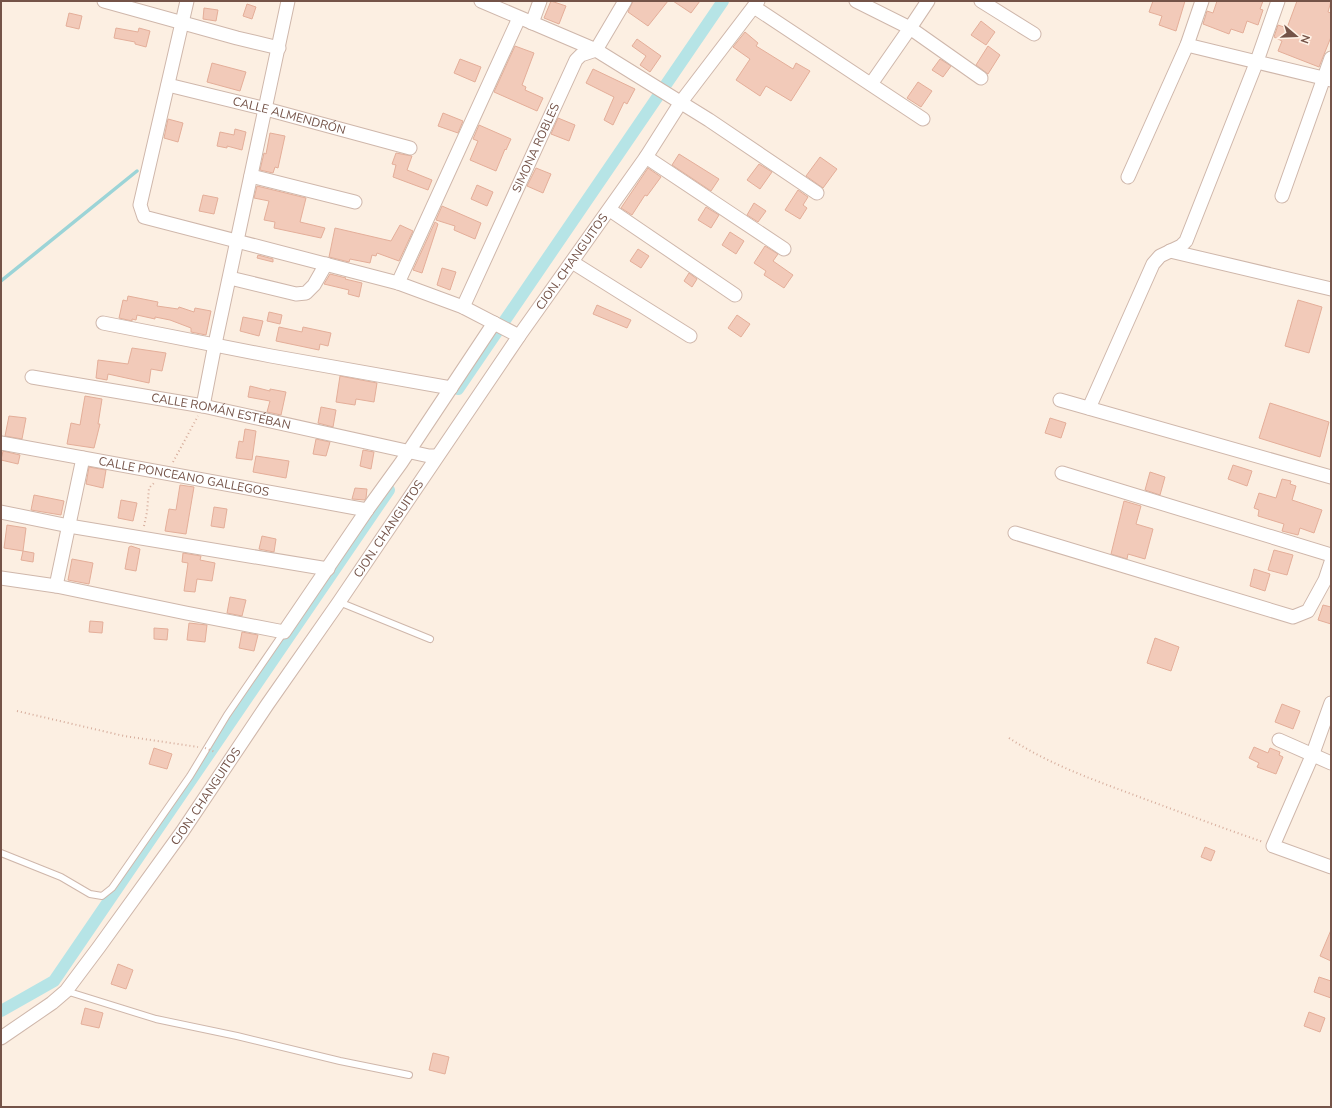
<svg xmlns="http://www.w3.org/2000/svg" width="1332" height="1108" font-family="'Nunito Sans',sans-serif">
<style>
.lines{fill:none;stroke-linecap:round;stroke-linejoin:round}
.stream{stroke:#9cd4d7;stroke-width:3.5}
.canal{stroke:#b6e4e6;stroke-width:12}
.building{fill:#f2cab9;stroke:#e4ae99}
.service-casing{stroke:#cfb7ab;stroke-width:8}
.minor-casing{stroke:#cfb7ab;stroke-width:15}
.path{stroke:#d6ad9c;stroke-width:2;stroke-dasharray:1 3;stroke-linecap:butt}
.service{stroke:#fff;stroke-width:6}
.minor{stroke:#fff;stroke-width:13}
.path-bridge{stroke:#d6ad9c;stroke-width:2;stroke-dasharray:1 3;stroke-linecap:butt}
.labels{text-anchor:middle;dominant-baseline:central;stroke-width:4;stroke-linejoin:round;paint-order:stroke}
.street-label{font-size:12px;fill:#745348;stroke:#fff3e8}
</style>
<rect width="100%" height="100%" fill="#fcefe2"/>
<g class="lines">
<polyline class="stream" points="1,281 137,171"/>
<g class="canal">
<polyline points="458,389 723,1"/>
<polyline points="1,1011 54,981 389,490"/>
</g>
</g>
<g class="building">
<polygon points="551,1 566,6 559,24 544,18"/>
<polygon points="633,1 668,1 648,26 628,12"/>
<polygon points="673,1 700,1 691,13"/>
<polygon points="1153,1 1185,1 1176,31 1159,25 1162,16 1149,12"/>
<polygon points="1217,1 1263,1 1260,9 1263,10 1258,25 1247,21 1243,33 1231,29 1229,34 1203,24 1207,11 1213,13"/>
<polygon points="1297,1 1331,1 1328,12 1331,13 1331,37 1319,67 1278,51 1282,41 1274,37 1278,25 1287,28"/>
<polygon points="247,4 256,7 252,19 243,16"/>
<polygon points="204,8 218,10 216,21 203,19"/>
<polygon points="69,13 82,16 79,29 66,26"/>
<polygon points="981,21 995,32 986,45 971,35"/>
<polygon points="116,28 138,32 139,28 150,31 146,47 135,44 135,42 114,38"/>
<polygon points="745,32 758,43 756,46 793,69 796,63 810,71 791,101 766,86 760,96 736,80 750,59 733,47"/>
<polygon points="637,39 661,56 650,72 640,65 646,56 632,46"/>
<polygon points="515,46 534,53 522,85 526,87 525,90 543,98 537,111 494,92"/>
<polygon points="988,46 1000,55 988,74 976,65"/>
<polygon points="460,59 481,67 475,82 454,73"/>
<polygon points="940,59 951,66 943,77 932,70"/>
<polygon points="212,63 246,72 240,91 207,82"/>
<polygon points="593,69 635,89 627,104 624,102 613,125 604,120 614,97 586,83"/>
<polygon points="918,82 932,91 921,107 907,98"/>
<polygon points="443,113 463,121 458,133 438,126"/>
<polygon points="558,118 575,125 569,141 551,134"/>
<polygon points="168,119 183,123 178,142 164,138"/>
<polygon points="479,125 511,139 506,150 505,149 496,171 470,160 478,141 473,139"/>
<polygon points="235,129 246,132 242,150 227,146 227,148 217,146 220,132 234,135"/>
<polygon points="270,133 285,136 278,168 275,167 273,173 260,170 264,153 266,154"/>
<polygon points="396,153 412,156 407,170 432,180 428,190 393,177 396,165 392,164"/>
<polygon points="679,154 719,179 711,191 672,165"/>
<polygon points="820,157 837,169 823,188 806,176"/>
<polygon points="759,164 772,172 760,189 747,180"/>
<polygon points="536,168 551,174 543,193 527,186"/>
<polygon points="648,168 661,177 647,196 645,195 632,215 621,208"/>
<polygon points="477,185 493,192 487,206 471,199"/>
<polygon points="257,186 306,198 300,222 325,228 321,238 274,228 275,222 264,220 269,201 254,198"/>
<polygon points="798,190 808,197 803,205 807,208 800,219 785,210"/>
<polygon points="203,195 218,198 214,214 199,211"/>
<polygon points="754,203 766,211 758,222 747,215"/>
<polygon points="442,206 481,223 475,239 454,230 455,226 436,220"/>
<polygon points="706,207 719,215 711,228 698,220"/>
<polygon points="435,222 438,224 422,273 413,270"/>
<polygon points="400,225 413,231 399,261 377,253 376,256 372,255 370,263 350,259 349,262 329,257 335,228 391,241"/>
<polygon points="730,232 744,241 736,254 722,245"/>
<polygon points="765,246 778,254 773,261 793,275 784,288 764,275 766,271 754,263"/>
<polygon points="638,249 649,256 641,268 630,261"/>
<polygon points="258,255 273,259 273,262 257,258"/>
<polygon points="442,268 456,272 450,290 437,285"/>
<polygon points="689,273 697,279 692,287 684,281"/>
<polygon points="330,274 346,278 345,279 362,283 359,297 348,294 349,290 324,284"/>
<polygon points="128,296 158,302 157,306 178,309 179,307 194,312 195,308 211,311 206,335 191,332 191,328 170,320 155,317 155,319 137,315 136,320 132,319 132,321 119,318 123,300 127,301"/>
<polygon points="1298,300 1322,307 1309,353 1285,346"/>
<polygon points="597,305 631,320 627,328 593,314"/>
<polygon points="269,312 282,315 280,324 267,321"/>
<polygon points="737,315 750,324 741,337 728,328"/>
<polygon points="243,317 263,321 259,336 240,331"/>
<polygon points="279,327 302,332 303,327 331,333 328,346 320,344 319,350 276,341"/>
<polygon points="132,348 166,353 162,371 151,369 149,383 108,374 107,380 96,378 98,360 128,364"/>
<polygon points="340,376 377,383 374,402 356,399 355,405 336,402"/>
<polygon points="250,386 270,391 270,389 286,392 281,415 267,412 270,401 248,397"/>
<polygon points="85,396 102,399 98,424 100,424 94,448 67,444 71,423 80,425"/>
<polygon points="1270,403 1329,422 1320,457 1259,438"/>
<polygon points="321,407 336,410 333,427 318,423"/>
<polygon points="9,416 26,418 22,439 5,436"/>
<polygon points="1050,418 1066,423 1061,438 1045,433"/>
<polygon points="245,429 256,431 252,460 236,458 239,441 243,442"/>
<polygon points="316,439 330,442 326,456 313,454"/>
<polygon points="363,450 374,452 371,469 360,466"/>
<polygon points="3,451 20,455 18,464 1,460"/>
<polygon points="256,456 289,461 286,478 253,472"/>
<polygon points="1233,465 1252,471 1247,486 1228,479"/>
<polygon points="89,467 106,470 103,488 86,484"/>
<polygon points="1150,472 1165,477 1160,495 1145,490"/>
<polygon points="1282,479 1291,481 1290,484 1296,486 1292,500 1322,510 1314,533 1300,528 1298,535 1282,531 1284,524 1258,516 1259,510 1254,508 1259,493 1276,498"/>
<polygon points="180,485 194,487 186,534 165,531 169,509 176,510"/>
<polygon points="355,488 367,489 366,498 365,500 352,499"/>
<polygon points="34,495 64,501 61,515 31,510"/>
<polygon points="121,500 137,503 133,521 118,518"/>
<polygon points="1124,501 1141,506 1136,524 1153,529 1145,559 1128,554 1127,559 1111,554"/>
<polygon points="214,507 227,509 224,528 211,526"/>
<polygon points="7,525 26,528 23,551 4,548"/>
<polygon points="262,536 276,539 274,552 259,549"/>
<polygon points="131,546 140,549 136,571 125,569 129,547"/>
<polygon points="1274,550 1293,555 1287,575 1268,570"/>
<polygon points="23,551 34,553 33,562 21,560"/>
<polygon points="183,553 201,556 200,560 215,563 212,581 197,579 195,592 184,591 188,563 182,562"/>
<polygon points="72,559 93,563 89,584 68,580"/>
<polygon points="1254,569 1270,574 1265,591 1250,586"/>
<polygon points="230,597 246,600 242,616 227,613"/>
<polygon points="1323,605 1331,607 1331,624 1318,620"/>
<polygon points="90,621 103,622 102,633 89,632"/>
<polygon points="189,623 207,625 205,642 187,640"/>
<polygon points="154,628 168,629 167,640 154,639"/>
<polygon points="242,632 258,635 254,651 239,648"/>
<polygon points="1155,638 1179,647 1171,671 1147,663"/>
<polygon points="1282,704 1300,711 1293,729 1275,722"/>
<polygon points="1254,747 1268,753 1270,748 1280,752 1279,755 1283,757 1276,774 1257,767 1259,763 1249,758"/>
<polygon points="154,748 172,754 167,769 149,764"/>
<polygon points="1205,847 1215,851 1211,861 1201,857"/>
<polygon points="1331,930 1331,961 1320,956"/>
<polygon points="118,964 133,970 126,989 111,984"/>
<polygon points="1319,977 1331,981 1331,998 1314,992"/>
<polygon points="85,1008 103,1013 99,1028 81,1024"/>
<polygon points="1309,1012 1325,1018 1320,1032 1304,1026"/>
<polygon points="433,1053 449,1057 445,1074 429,1070"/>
</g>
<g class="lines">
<g class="service-casing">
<g id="service">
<polyline points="339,602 430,639"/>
<polyline points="1,853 61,877 90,894 102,896 112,888 190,776 227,715 284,632"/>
<polyline points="66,991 156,1019 237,1036 340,1061 409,1075"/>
</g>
</g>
<g class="minor-casing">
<g id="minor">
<polyline points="104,1 237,38 279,48"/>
<polyline points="187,1 140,205 144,217 398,283 463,307 519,336"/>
<polyline points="481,1 596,50 709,120 817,193"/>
<polyline points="856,1 910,28 928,1"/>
<polyline points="981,1 1034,34"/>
<polyline points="754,7 923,119"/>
<polyline points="532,23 540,1"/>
<polyline points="1187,45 1331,80"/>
<polyline points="871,84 910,28 981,78"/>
<path id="s1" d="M168,85L266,109L410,148"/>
<polyline points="646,157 784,249"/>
<polyline points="251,176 355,202"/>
<polyline points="1128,177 1187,45 1202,1"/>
<polyline points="1282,196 1331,58"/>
<polyline points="610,210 735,295"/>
<polyline points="1170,251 1331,289"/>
<polyline points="572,262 690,336"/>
<polyline points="230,278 296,294 306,293 314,285 326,264"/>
<polyline points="398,283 519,18"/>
<path id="s2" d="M463,307L576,60L581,55L596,50L625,1"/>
<polyline points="103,323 271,356 451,388"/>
<path id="s3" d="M32,377L203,406L429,456H437"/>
<polyline points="1060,400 1331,477"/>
<polyline points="203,406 215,344 288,1"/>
<polyline points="1089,408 1153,264 1160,256 1181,246 1186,241 1257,61 1278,1"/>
<path id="s4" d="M1,443L367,510"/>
<polyline points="1062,473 1331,555"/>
<polyline points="1,512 69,526 328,569"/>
<polyline points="1015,533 1293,617 1308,611 1325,580 1331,562"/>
<polyline points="1,578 56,586 186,613 284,632 367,510 401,463 494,323"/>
<polyline points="56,586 83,458"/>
<polyline points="1331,703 1312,756 1273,846 1331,867"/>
<polyline points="1279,740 1331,763"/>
<path id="s5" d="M1,1038L52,1003L66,991L99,947L182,832L267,705L339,602L519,336L646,157L681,102L758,1"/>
</g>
</g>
<g class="path">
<polyline points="173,462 198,416"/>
<polyline points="144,526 147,512 149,488 154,483"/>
<polyline points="17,711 124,736 198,747"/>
<path d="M1009,738C1047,763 1091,779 1134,795C1177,811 1220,827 1263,842"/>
</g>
<use href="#service" class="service"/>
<use href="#minor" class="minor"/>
<polyline class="path-bridge" points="205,748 215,752"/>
</g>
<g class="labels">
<g class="street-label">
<text stroke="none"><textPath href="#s1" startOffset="125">CALLE ALMENDRÓN</textPath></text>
<text stroke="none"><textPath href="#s2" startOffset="175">SIMONA ROBLES</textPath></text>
<text stroke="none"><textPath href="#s5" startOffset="968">CJON. CHANGUITOS</textPath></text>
<text stroke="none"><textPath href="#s3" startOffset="192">CALLE ROMÁN ESTÉBAN</textPath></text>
<text stroke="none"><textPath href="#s4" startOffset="186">CALLE PONCEANO GALLEGOS</textPath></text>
<text stroke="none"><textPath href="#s5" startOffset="644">CJON. CHANGUITOS</textPath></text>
<text stroke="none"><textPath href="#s5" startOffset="320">CJON. CHANGUITOS</textPath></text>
</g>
</g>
<rect width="1332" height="1108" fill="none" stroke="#745348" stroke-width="4"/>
<g transform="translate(1296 36) rotate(109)" stroke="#fff3e8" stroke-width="3" paint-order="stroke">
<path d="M0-3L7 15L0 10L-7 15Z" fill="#745348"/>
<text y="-6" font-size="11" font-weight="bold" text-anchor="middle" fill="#745348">N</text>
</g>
</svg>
